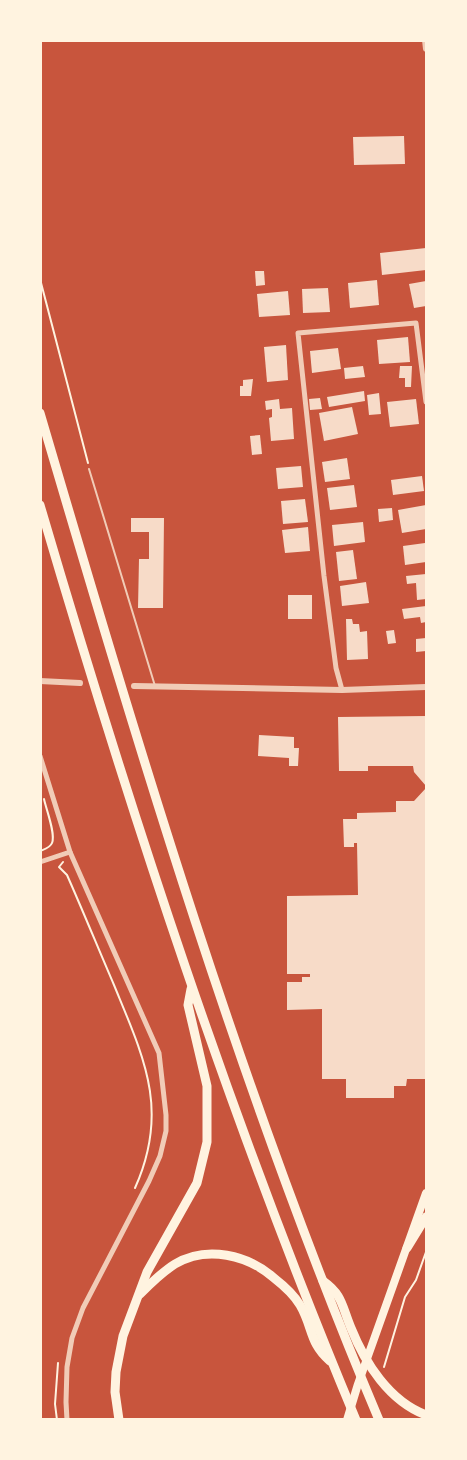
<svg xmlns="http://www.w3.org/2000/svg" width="467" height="1460" font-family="Karla,sans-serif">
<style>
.building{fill:#f7dbc8}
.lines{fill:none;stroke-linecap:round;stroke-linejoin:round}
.path{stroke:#fff3e0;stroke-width:2}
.service{stroke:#f1ccb7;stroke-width:2}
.minor{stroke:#f1ccb7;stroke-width:5}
.tertiary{stroke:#f1ccb7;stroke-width:6}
.primary{stroke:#fff3e0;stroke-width:8}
.motorway{stroke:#fff3e0;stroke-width:9}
</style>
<rect width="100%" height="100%" fill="#c8553d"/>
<g class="building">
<polygon points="404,136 405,164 354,165 353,137"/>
<polygon points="426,248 426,270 382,275 380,253"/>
<polygon points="255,271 264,271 265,285 256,286"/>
<polygon points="377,280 379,305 350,308 348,283"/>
<polygon points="426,281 426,306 414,308 409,284"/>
<polygon points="328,288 330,312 303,313 302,289"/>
<polygon points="288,291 290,315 259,317 257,294"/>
<polygon points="408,337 410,362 379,364 377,340"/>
<polygon points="286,345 288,380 267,382 264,347"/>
<polygon points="338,348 341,369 312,373 310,351"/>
<polygon points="363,366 365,377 345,379 344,368"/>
<polygon points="400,366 412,366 411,387 405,387 405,378 399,378"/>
<polygon points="253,379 251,396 240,396 240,386 243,386 243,380"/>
<polygon points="364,391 365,401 329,407 327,397"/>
<polygon points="379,393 381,414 369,415 367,395"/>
<polygon points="320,398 322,409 310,410 309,399"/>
<polygon points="279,399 280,409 292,408 294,439 271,441 269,418 272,417 272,409 266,410 265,401"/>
<polygon points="416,399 419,424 390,427 387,402"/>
<polygon points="352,407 358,434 324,441 319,413"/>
<polygon points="260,435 262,454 252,455 250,436"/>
<polygon points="347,458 350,479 325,482 322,462"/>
<polygon points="301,466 303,487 278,489 276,468"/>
<polygon points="422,476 424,491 393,495 391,480"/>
<polygon points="354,485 357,507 330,510 327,488"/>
<polygon points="305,499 308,522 283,524 281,501"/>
<polygon points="426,505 426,529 402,533 398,510"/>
<polygon points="392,508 393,520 379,522 378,509"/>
<polygon points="131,518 164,518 163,608 138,608 139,559 149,559 149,532 131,532"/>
<polygon points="363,522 365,542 334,546 332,525"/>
<polygon points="308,527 310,551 285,553 282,530"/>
<polygon points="425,543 426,562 405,565 403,546"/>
<polygon points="353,550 357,579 339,581 336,552"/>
<polygon points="426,574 426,599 417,600 416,583 407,584 406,576"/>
<polygon points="366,582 369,603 342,606 340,586"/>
<rect x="288" y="595" width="24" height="24"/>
<polygon points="426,606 426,622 421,623 420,617 404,619 402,609"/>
<polygon points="346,619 352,619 353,624 359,624 360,632 367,631 368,659 347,660"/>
<polygon points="394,630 396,643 388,644 386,631"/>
<polygon points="426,638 426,651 416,652 416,639"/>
<polygon points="426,716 426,786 414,772 413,766 368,766 368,771 339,771 338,717"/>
<polygon points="259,735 294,737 294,748 299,748 298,766 289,766 289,758 258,756"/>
<polygon points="426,788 426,1079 407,1079 406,1086 394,1086 394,1098 346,1098 346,1079 322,1079 322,1009 287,1010 287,982 302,982 302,977 310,977 310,974 287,974 287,896 358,895 357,843 354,843 354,847 344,847 343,819 357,819 357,813 396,812 396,801 414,801"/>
</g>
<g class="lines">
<g class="path">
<polyline points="40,279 88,463"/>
<path d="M40,851C45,849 50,848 52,843C56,834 46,809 44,799"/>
<path d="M63,862L59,867L67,875C83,911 98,948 114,985C144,1058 170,1110 135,1188"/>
<polyline points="384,1367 405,1297 416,1280 426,1252"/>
<polyline points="57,1420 55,1404 58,1363"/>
</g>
<polyline class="service" points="89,469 155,686"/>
<g class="minor">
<polyline points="342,690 336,668 324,576 298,333 416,323 426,402"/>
<polyline points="40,756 70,852 159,1053 166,1115 166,1131 160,1156 149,1181 83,1308 72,1338 67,1367 66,1402 67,1420"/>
<polyline points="40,862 70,852"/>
</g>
<g class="tertiary">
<polyline points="425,40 426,49"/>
<polyline points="40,681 80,683"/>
<polyline points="134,686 342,690 426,687"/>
</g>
<polyline class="primary" points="347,1420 358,1384 426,1193"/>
<g class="motorway">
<path d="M40,413C140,753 241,1093 379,1420"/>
<path d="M40,505C131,815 231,1121 356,1420"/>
<polyline points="407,1248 426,1217"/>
<path d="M323,1281C343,1295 342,1307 351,1328C365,1363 389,1401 426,1415"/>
<path d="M140,1294C151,1283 162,1272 175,1264C207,1245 248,1255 274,1278C283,1285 294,1295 300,1305C313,1327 309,1343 330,1361"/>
<polyline points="119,1420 115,1392 116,1372 123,1336 147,1272 197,1183 207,1142 207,1086 188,1005 191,989"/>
</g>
</g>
<rect width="467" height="1460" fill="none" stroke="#fff3e0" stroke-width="84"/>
</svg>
